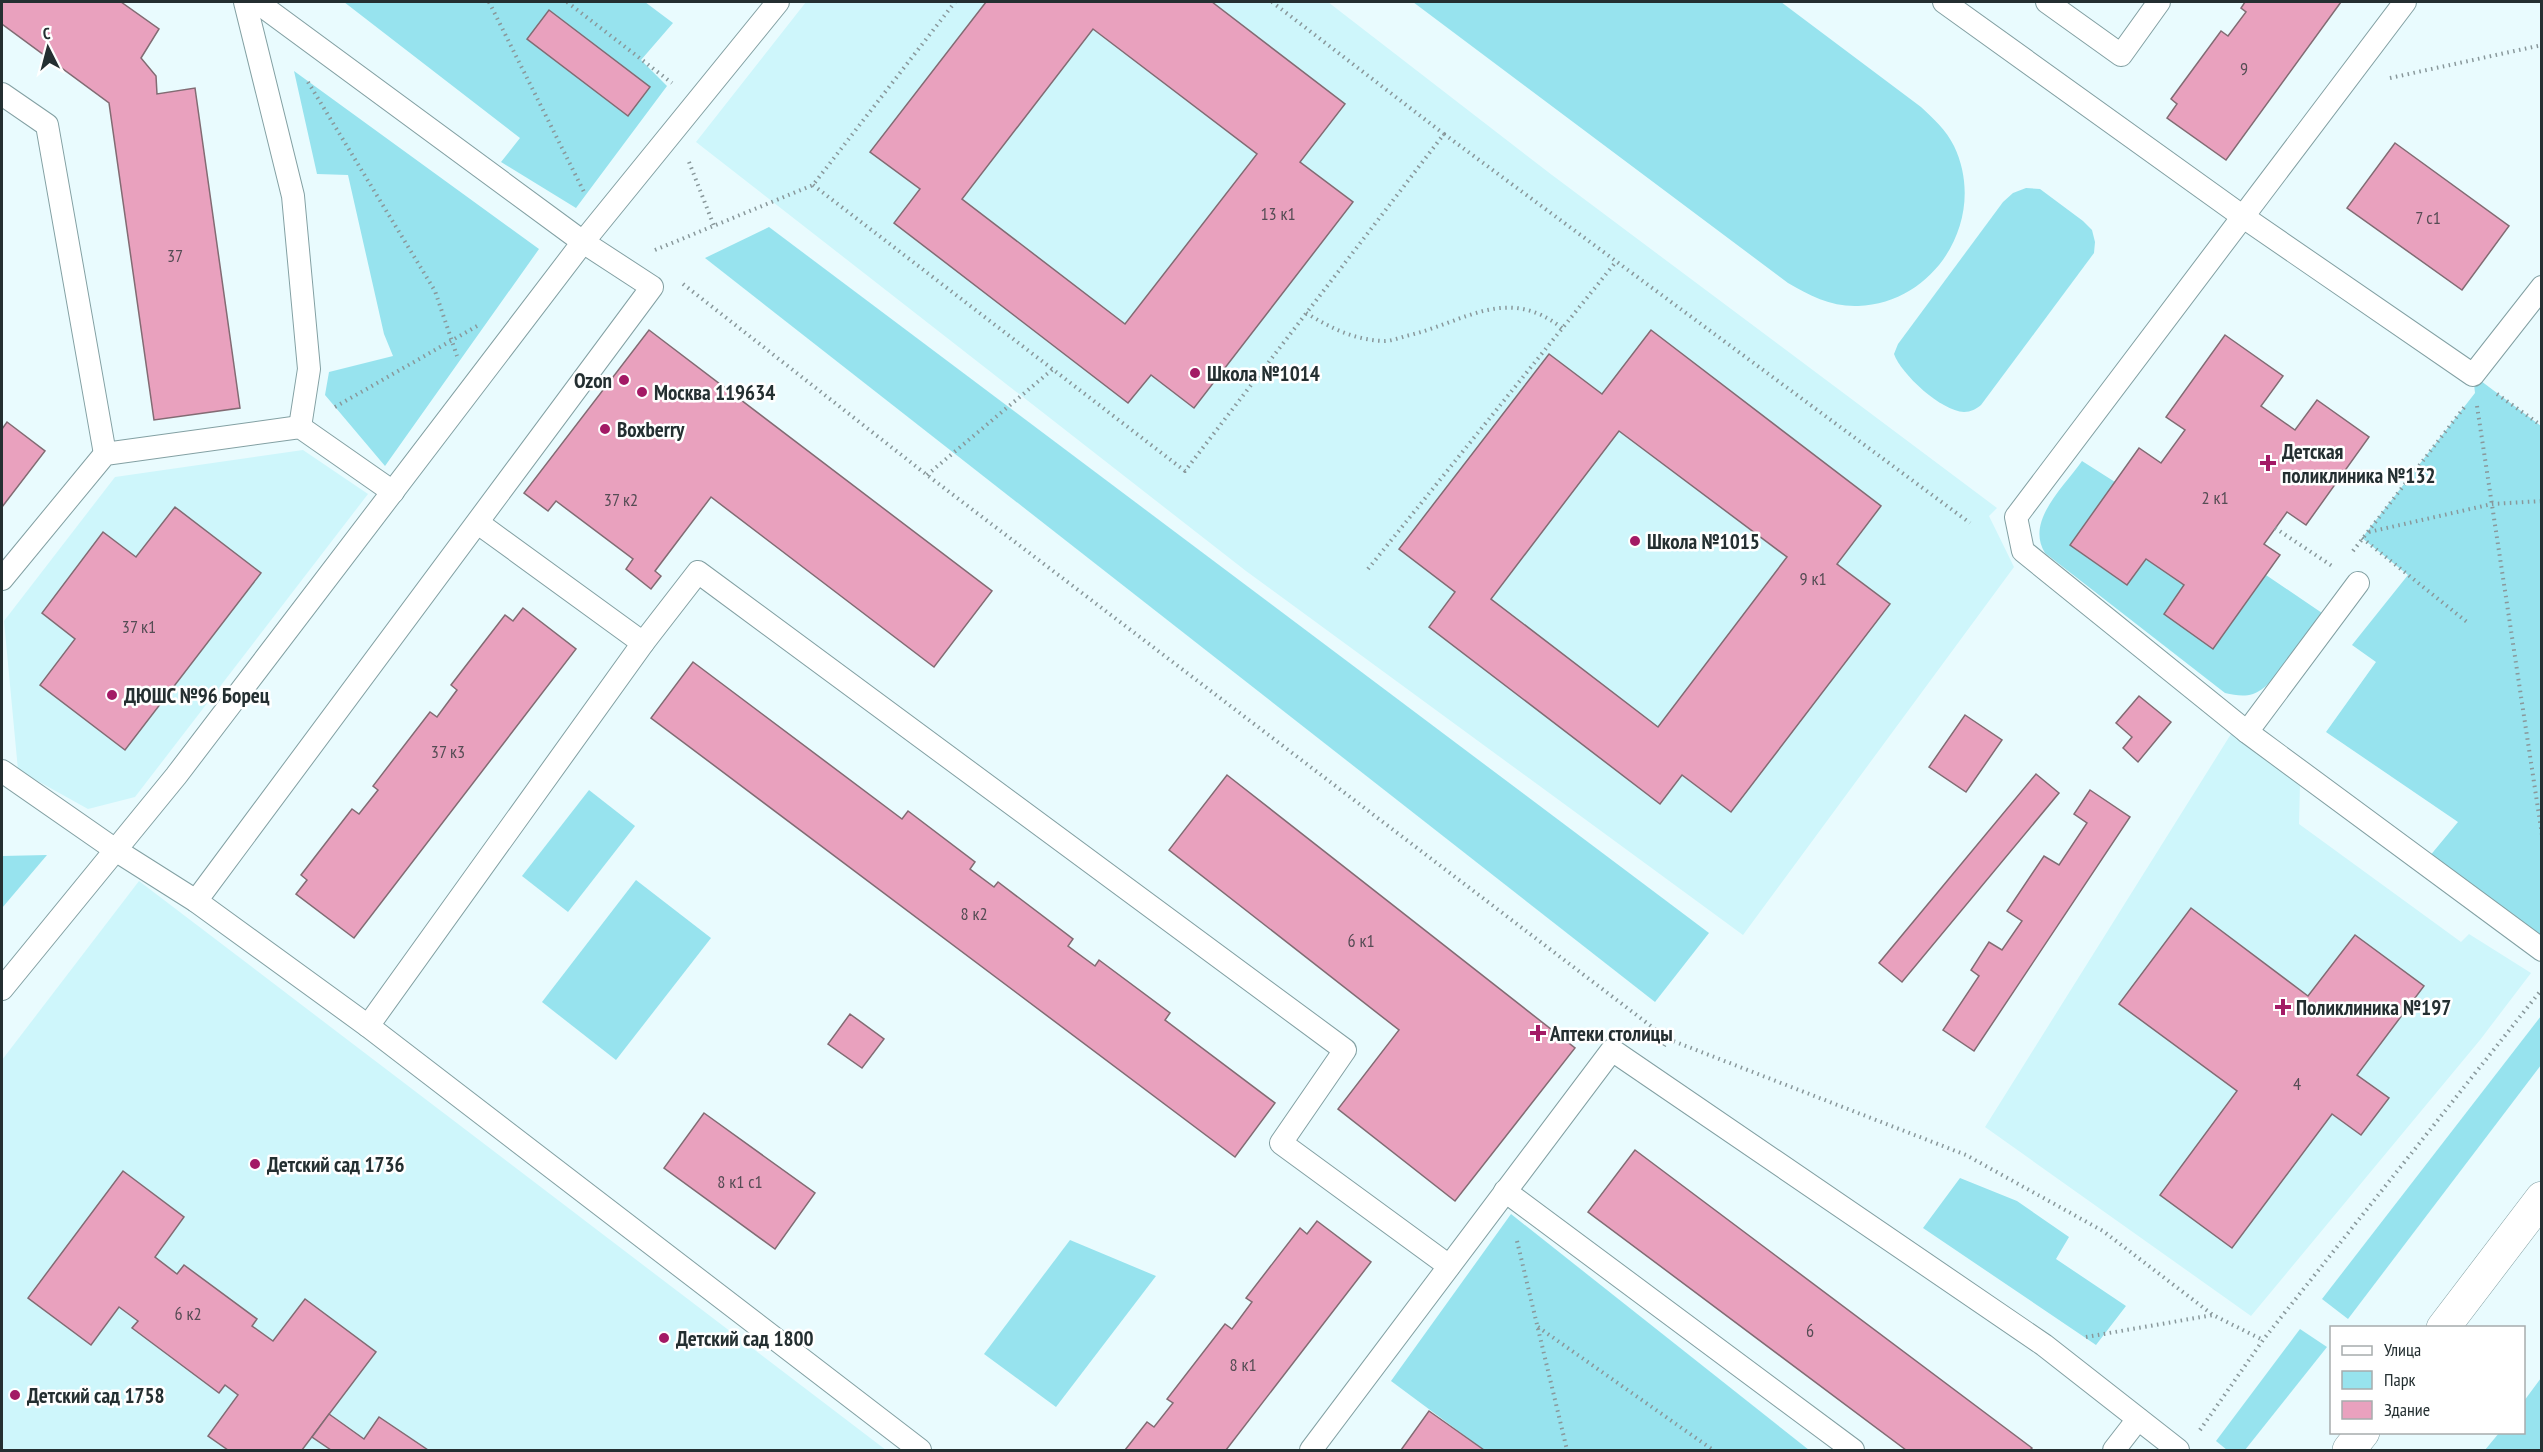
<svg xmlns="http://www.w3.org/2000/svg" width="2543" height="1452" font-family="'PT Sans Narrow',sans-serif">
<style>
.built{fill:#cef6fb}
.green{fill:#97e3ee}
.building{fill:#e9a1be;stroke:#826b73;stroke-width:1.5;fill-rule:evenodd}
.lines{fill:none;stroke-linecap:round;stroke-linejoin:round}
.lane-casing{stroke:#83a0a3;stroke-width:24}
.secondary-casing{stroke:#83a0a3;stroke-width:34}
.path{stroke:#89989b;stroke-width:4;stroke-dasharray:1.5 4.5;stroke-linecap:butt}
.lane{stroke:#fff;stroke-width:22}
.secondary{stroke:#fff;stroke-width:33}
.poi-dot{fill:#a31a65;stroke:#fff;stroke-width:2}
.labels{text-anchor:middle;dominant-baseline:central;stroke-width:5;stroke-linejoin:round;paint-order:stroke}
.number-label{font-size:18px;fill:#554c54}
.poi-label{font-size:21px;font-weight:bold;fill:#242f31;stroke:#fff;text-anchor:start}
</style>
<rect width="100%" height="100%" fill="#e9fbfe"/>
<g class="built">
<polygon points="806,2 1328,2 1552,175 1997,508 1989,516 2014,567 1743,935 1246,571 696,142"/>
<polygon points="303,450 368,494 135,797 88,809 18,770 4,621 115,477"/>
<polygon points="2231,734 2300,785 2299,824 2461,942 2469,934 2531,973 2480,1040 2251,1316 1985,1127"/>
<polygon points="139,881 886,1450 2,1450 2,1060"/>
</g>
<g class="green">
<polygon points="344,2 645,2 673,23 641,60 667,86 576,208 501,162 520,138"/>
<path d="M1413,2H1781L1921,107C1934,119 1946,130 1954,146C1988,217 1937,303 1858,306C1832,307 1810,296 1788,283Z"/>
<polygon points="294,71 539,249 385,466 325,395 329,372 393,356 384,334 348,175 317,174"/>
<path d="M2026,188L2040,189L2083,221L2092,230L2095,242L2094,253L1981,405C1976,409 1971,412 1964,412C1941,411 1901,374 1894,354L1898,344L2003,202L2013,193Z"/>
<polygon points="769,227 1709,933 1655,1002 705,258"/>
<polygon points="2473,375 2541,426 2541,950 2424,863 2458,822 2326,732 2376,662 2352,645 2408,575 2362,538 2475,393"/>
<path d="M2082,461L2115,482L2070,545L2127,585L2146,559L2184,585L2213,649L2266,575L2322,613C2307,633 2275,687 2253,694C2243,697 2235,695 2225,693L2045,553C2025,521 2064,487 2082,461Z"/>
<polygon points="589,790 635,826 568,912 522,876"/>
<polygon points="47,855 2,908 2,856"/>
<polygon points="636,880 711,938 616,1060 542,1002"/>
<polygon points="2541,1016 2541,1065 2348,1319 2322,1299"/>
<polygon points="1960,1178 2017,1201 2069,1237 2056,1259 2126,1306 2096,1345 1923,1228"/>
<polygon points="1511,1214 1809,1450 1484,1450 1391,1381"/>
<polygon points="1070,1240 1156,1276 1056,1407 984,1354"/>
<polygon points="2300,1329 2327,1347 2245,1450 2227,1450 2216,1441"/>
<polygon points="2541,1378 2541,1450 2485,1450 2499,1433 2524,1432 2524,1401"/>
</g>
<g class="building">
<polygon points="2,2 121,2 159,29 141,58 156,76 157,94 195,88 240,408 154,420 109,103 2,24"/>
<path d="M986,2H1212L1345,104L1300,162L1353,202L1194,408L1151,375L1128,403L894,223L920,189L870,152ZM1093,29L1257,154L1125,324L962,199Z"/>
<polygon points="2245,2 2341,2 2226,160 2167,118 2177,104 2171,99 2221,31 2228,36 2246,12 2241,8"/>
<polygon points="549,10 650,87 628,116 527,39"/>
<polygon points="2395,143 2509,226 2462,290 2347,208"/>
<polygon points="649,330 992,591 934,667 711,497 655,571 661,576 651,589 626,569 633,559 556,501 548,511 524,493"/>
<path d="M1651,330L1881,506L1837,564L1890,604L1731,812L1682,775L1660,804L1429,627L1455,592L1399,549L1549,354L1602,394ZM1619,431L1787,557L1658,727L1491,599Z"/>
<polygon points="2225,335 2283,376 2261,406 2295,430 2317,400 2369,437 2306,525 2287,512 2264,544 2280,555 2213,649 2164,614 2184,585 2146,559 2127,585 2070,545 2139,448 2161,463 2185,430 2166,417"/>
<polygon points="7,422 45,451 2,507 2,429"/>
<polygon points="175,507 261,573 125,750 40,685 75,639 42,613 103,532 136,557"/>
<polygon points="523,608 576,649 354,938 296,894 307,880 301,875 352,809 359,814 378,790 373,786 430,712 437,717 457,690 451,685 505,615 513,621"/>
<polygon points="693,662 902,819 908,811 975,862 970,869 994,887 998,882 1073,939 1068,946 1095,966 1099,960 1170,1013 1165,1020 1275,1103 1235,1157 651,718"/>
<polygon points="2139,696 2171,722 2138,762 2123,748 2132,737 2116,723"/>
<polygon points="1965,715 2002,740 1966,792 1929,767"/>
<polygon points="2036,774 2059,793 1902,982 1879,963"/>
<polygon points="1227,775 1575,1048 1455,1201 1338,1109 1399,1030 1169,850"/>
<polygon points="2090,790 2130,817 1974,1051 1943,1030 1979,976 1971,970 1989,942 2002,950 2022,921 2007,911 2044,856 2059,865 2087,823 2074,814"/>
<polygon points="2191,908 2308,996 2355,935 2424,986 2357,1075 2389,1098 2361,1135 2332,1114 2232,1248 2160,1195 2237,1091 2119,1004"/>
<polygon points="850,1014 884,1039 862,1068 828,1044"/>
<polygon points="704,1113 815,1193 775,1249 664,1168"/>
<polygon points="1635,1150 2032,1448 2030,1450 1906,1450 1588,1212"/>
<polygon points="123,1171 184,1217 155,1257 177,1274 184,1265 257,1319 252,1326 273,1341 305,1299 376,1352 302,1450 228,1450 208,1436 238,1395 225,1385 219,1393 132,1328 138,1321 119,1307 91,1345 28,1298"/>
<polygon points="1317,1221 1371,1262 1226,1450 1125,1450 1147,1422 1154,1427 1173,1403 1167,1399 1225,1324 1232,1329 1252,1302 1246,1298 1300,1228 1307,1234"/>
<polygon points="1429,1411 1484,1450 1401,1450"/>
<polygon points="329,1414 364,1439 379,1417 428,1450 331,1450 312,1437"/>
</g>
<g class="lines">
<g class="lane-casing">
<g id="lane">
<polyline points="245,2 293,196 309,369 300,427"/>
<polyline points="1944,2 2242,216 2473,375 2542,287"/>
<polyline points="2047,2 2121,55 2159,2"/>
<polyline points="2405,2 2016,517 2023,551 2247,732 2542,950"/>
<polyline points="2,94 47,125 105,454"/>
<polyline points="478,523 643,643 698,572 1345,1050 1281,1143 1449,1266"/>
<polyline points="2,579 105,454 300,427 393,492"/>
<polyline points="2247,732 2358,583"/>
<polyline points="2,771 117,851 196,901 368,1026 920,1450"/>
<polyline points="196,901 652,287 583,242 257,2"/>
<polyline points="2,989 176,776 583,242 778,2"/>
<polyline points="368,1026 643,643"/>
<polyline points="1505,1191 1853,1450"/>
<polyline points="1311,1450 1612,1050 2044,1345 2178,1450"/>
<polyline points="2114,1450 2138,1419"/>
</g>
</g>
<g class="secondary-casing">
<g id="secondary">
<polyline points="2443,1328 2542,1198"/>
<polyline points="2349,1450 2363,1432"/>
</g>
</g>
<g class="path">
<polyline points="489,2 584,192"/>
<polyline points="567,2 672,83"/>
<polyline points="2390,78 2542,45"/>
<polyline points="308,82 435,291 457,356"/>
<polyline points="1444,134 1970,523"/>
<polyline points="689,162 714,226"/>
<polyline points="813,185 1185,471 1444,134 1272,2"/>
<polyline points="655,250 813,185 955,2"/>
<polyline points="683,284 927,475 1668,1039 1664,1046"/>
<path d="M1306,313C1331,328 1354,340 1384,341C1391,341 1399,338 1406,336C1464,323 1506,284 1562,328"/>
<polyline points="2497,394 2542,426"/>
<polyline points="2477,406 2542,835"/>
<polyline points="335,407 477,326"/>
<polyline points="927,475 1053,369"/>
<polyline points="2275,528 2332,566"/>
<polyline points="2369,532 2492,504 2542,501"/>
<polyline points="2362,538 2467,622"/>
<polyline points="2353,551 2466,405"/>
<polyline points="1368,569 1615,263"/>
<polyline points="1668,1039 1966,1155 2103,1231 2213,1315"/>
<polyline points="1517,1241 1567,1450"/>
<polyline points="1538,1327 1713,1450"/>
<polyline points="2086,1337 2213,1315 2263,1340"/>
<polyline points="2200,1430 2263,1340 2542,989"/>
</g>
<use href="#lane" class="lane"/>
<use href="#secondary" class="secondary"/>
</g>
<g class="poi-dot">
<circle cx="1195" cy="373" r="6"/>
<circle cx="624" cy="380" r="6"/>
<circle cx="642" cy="392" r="6"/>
<circle cx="605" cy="429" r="6"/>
<path d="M2265 454h6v6h6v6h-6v6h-6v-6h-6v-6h6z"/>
<circle cx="1635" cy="541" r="6"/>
<circle cx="112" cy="695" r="6"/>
<path d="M2280 998h6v6h6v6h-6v6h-6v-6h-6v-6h6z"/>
<path d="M1535 1024h6v6h6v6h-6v6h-6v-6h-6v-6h6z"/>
<circle cx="255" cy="1164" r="6"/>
<circle cx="664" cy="1338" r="6"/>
<circle cx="15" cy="1395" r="6"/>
</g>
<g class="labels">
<g class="number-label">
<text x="2244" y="68">9</text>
<text x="1278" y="213">13 к1</text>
<text x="2428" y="217">7 с1</text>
<text x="175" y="255">37</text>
<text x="2215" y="497">2 к1</text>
<text x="621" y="499">37 к2</text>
<text x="1813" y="578">9 к1</text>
<text x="139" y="626">37 к1</text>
<text x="448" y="751">37 к3</text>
<text x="974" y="913">8 к2</text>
<text x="1361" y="940">6 к1</text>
<text x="2297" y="1083">4</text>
<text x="740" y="1181">8 к1 с1</text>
<text x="188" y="1313">6 к2</text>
<text x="1810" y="1330">6</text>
<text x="1243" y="1364">8 к1</text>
</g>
<g class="poi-label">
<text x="1207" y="373">Школа №1014</text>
<text x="612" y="380" text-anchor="end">Ozon</text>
<text x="654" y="392">Москва 119634</text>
<text x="617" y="429">Boxberry</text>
<text x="2282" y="451">Детская<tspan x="2282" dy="24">поликлиника №132</tspan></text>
<text x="1647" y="541">Школа №1015</text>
<text x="124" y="695">ДЮШС №96 Борец</text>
<text x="2296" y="1007">Поликлиника №197</text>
<text x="1550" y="1033">Аптеки столицы</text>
<text x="267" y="1164">Детский сад 1736</text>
<text x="676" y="1338">Детский сад 1800</text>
<text x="27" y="1395">Детский сад 1758</text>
</g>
</g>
<rect width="2543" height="1452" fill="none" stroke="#242f31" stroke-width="6"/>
<rect x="2330" y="1326" width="195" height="108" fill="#ffffff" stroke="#a7acad" stroke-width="1.5"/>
<rect x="2342" y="1346" width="30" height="9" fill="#ffffff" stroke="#a7acad" stroke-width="1.5"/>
<text x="2384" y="1356" font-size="18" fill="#242f31">Улица</text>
<rect x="2342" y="1371" width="30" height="18" fill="#97e3ee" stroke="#a7acad" stroke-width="1.5"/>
<text x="2384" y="1386" font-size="18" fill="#242f31">Парк</text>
<rect x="2342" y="1401" width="30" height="18" fill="#e9a1be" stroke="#a7acad" stroke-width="1.5"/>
<text x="2384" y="1416" font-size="18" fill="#242f31">Здание</text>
<g transform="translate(48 48) rotate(354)" stroke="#ffffff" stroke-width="4.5" paint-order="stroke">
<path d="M0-4.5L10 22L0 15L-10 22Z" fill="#242f31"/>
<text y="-9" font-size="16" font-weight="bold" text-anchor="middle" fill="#242f31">С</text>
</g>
</svg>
